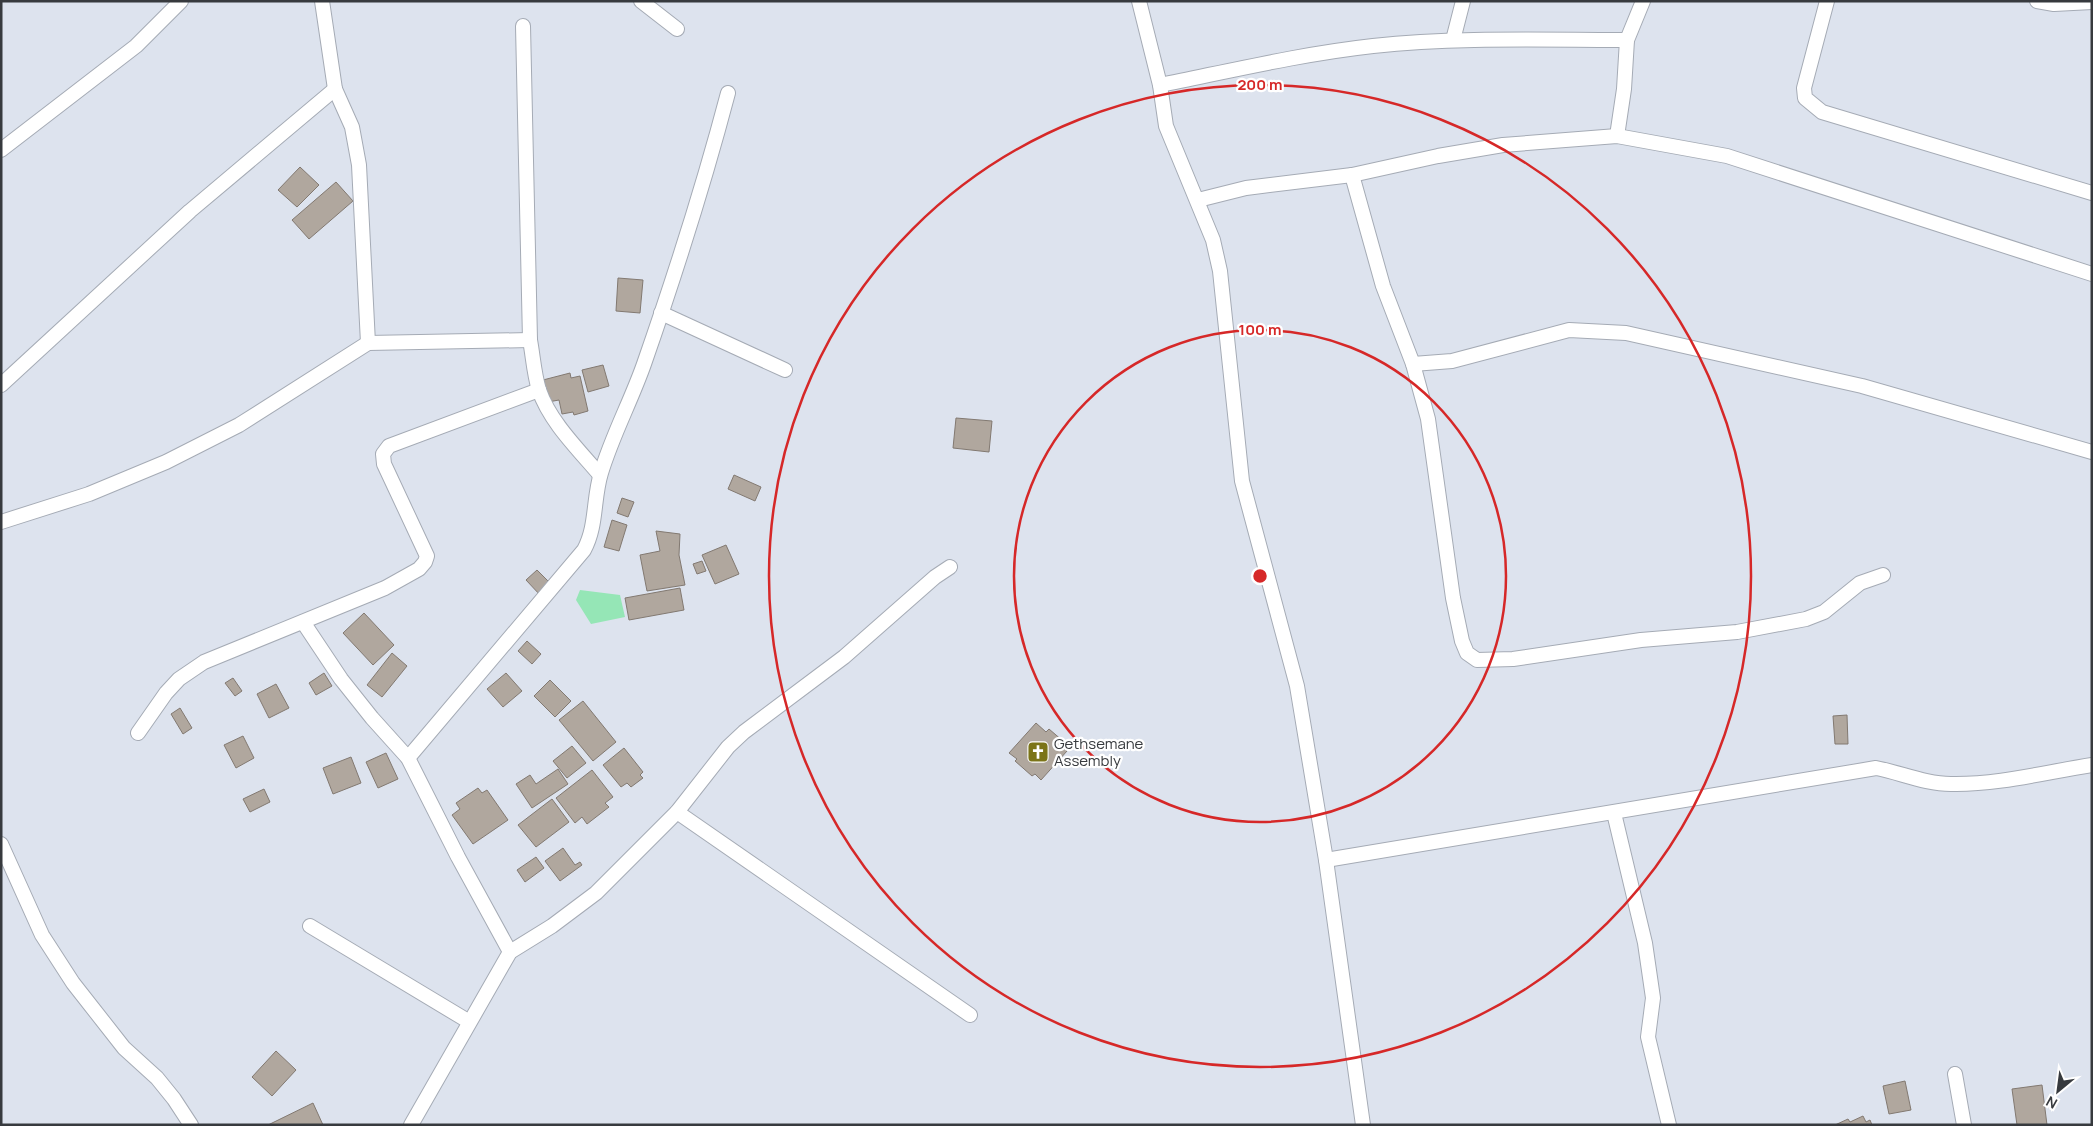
<svg xmlns="http://www.w3.org/2000/svg" width="2093" height="1126" font-family="Manrope,sans-serif">
<style>
.green{fill:#95e6b6}
.building{fill:#b0a79e;stroke:#827971}
.lines{fill:none;stroke-linecap:round;stroke-linejoin:round}
.minor-casing{stroke:#a5abb5;stroke-width:16}
.minor{stroke:#fff;stroke-width:14}
.ring{fill:none;stroke:#d62828;stroke-width:2.5}
.labels{text-anchor:middle;dominant-baseline:central;stroke-width:4.5;stroke-linejoin:round;paint-order:stroke}
.poi-label{font-size:15px;fill:#373a3e;stroke:#fff;text-anchor:start}
.centre{fill:#d62828;stroke:#fff;stroke-width:2.5}
.ring-label{font-size:15px;text-anchor:middle;font-weight:bold;fill:#d62828;stroke:#fff;stroke-width:4.5;stroke-linejoin:round;paint-order:stroke}
</style>
<rect width="100%" height="100%" fill="#dde3ee"/>
<polygon class="green" points="580,590 620,595 625,617 591,624 576,600"/>
<g class="building">
<polygon points="300,167 319,185 297,207 278,190"/>
<polygon points="336,182 353,201 309,239 292,220"/>
<polygon points="618,278 643,280 640,313 616,311"/>
<polygon points="603,365 609,386 588,392 582,370"/>
<polygon points="570,373 571,378 580,376 588,411 574,415 573,412 562,414 559,400 548,402 543,380"/>
<polygon points="956,418 992,421 989,452 953,448"/>
<polygon points="734,475 761,487 755,501 728,489"/>
<polygon points="622,498 634,502 628,517 617,513"/>
<polygon points="612,520 627,525 619,551 604,547"/>
<polygon points="656,531 680,534 679,555 685,585 647,591 640,555 660,551"/>
<polygon points="726,545 739,574 715,584 702,555"/>
<polygon points="702,561 706,571 697,574 693,564"/>
<polygon points="537,570 552,585 541,596 526,580"/>
<polygon points="680,588 684,610 629,620 625,598"/>
<polygon points="364,613 394,645 373,665 343,633"/>
<polygon points="527,641 541,654 532,664 518,651"/>
<polygon points="392,653 407,666 382,697 367,685"/>
<polygon points="324,673 332,686 316,695 309,683"/>
<polygon points="506,673 522,691 503,707 487,689"/>
<polygon points="233,678 242,691 235,696 225,683"/>
<polygon points="550,680 571,701 555,717 534,696"/>
<polygon points="276,684 289,708 269,718 257,694"/>
<polygon points="583,701 616,742 593,761 559,720"/>
<polygon points="180,708 192,728 183,734 171,714"/>
<polygon points="1847,715 1848,744 1835,744 1833,716"/>
<polygon points="1036,723 1046,732 1049,729 1063,741 1060,745 1067,751 1041,780 1035,774 1032,776 1015,761 1017,759 1009,753"/>
<polygon points="243,736 254,758 236,768 224,745"/>
<polygon points="572,746 586,763 567,778 553,761"/>
<polygon points="624,748 643,772 640,775 643,778 631,787 627,783 621,787 603,765"/>
<polygon points="386,753 398,779 378,788 366,762"/>
<polygon points="351,757 361,783 333,794 323,768"/>
<polygon points="558,769 568,784 532,808 516,784 530,775 536,784"/>
<polygon points="592,770 613,797 605,803 609,807 587,824 582,817 575,823 556,798"/>
<polygon points="478,788 482,793 487,790 508,820 473,844 452,815 460,809 456,803"/>
<polygon points="264,789 270,802 250,812 243,799"/>
<polygon points="552,799 569,822 536,847 518,825"/>
<polygon points="563,848 575,865 580,862 582,865 560,881 545,861"/>
<polygon points="536,857 544,868 525,882 517,870"/>
<polygon points="276,1051 296,1070 272,1096 252,1077"/>
<polygon points="1905,1081 1911,1110 1889,1114 1883,1086"/>
<polygon points="2042,1085 2047,1125 2017,1125 2012,1089"/>
<polygon points="313,1103 323,1125 268,1125"/>
<polygon points="1863,1116 1866,1122 1870,1120 1872,1125 1835,1125 1848,1119 1850,1122"/>
</g>
<g class="lines">
<g class="minor-casing">
<g id="minor">
<polyline points="322,1 335,89 352,127 359,165 368,343"/>
<polyline points="641,1 677,29"/>
<polyline points="1139,1 1160,85 1166,126 1213,240 1220,271 1242,481 1297,686 1326,860 1363,1125"/>
<polyline points="1827,1 1804,88 1805,98 1822,112 2092,193"/>
<polyline points="2037,1 2054,4 2092,2"/>
<path d="M523,26L530,340C533,356 534,374 539,390C550,422 578,449 600,475"/>
<polyline points="1453,40 1463,1"/>
<path d="M1160,85C1230,71 1301,54 1373,46C1457,37 1542,40 1627,40"/>
<polyline points="1617,136 1624,89 1627,40 1643,1"/>
<polyline points="1,150 136,46 181,1"/>
<polyline points="1352,175 1383,286 1413,364 1428,419 1453,598 1462,641 1467,653 1477,660 1513,659 1641,640 1737,632 1806,619 1824,612 1860,583 1883,575"/>
<polyline points="1198,200 1246,188 1352,175 1438,156 1503,145 1617,136 1727,156 2092,274"/>
<polyline points="661,313 785,370"/>
<polyline points="1413,364 1452,361 1569,330 1626,333 1862,386 2092,452"/>
<polyline points="1,385 190,211 335,89"/>
<polyline points="1,522 89,494 166,462 239,425 368,343 530,340"/>
<polyline points="303,622 341,679 372,718 408,758 458,857 510,952"/>
<polyline points="138,733 166,693 179,679 204,662 385,588 419,569 425,562 427,556 384,464 383,454 389,446 539,390"/>
<path d="M408,758L584,550C597,526 593,499 601,473C612,436 631,401 644,364C675,275 704,184 728,93"/>
<polyline points="677,812 970,1015"/>
<polyline points="1614,813 1645,943 1653,998 1648,1037 1669,1125"/>
<polyline points="1,844 42,935 73,983 124,1048 157,1078 174,1099 191,1125"/>
<path d="M1326,860L1876,768C1901,773 1926,784 1951,784C1998,785 2046,772 2092,765"/>
<polyline points="310,926 468,1021"/>
<polyline points="1955,1074 1964,1125"/>
<polyline points="411,1125 510,952 552,926 596,893 677,812 728,747 744,732 844,657 935,577 950,567"/>
</g>
</g>
<use href="#minor" class="minor"/>
</g>
<g class="ring">
<circle cx="1260" cy="576" r="246"/>
<circle cx="1260" cy="576" r="491"/>
</g>
<defs>
<g id="church-square" transform="scale(1.125)"><rect x="-9" y="-9" width="18" height="18" rx="4" fill="#7b7418" stroke="#fff"/><path d="M-1.2-6h2.4v3.5h3.3v2.4h-3.3V6h-2.4V-.1h-3.3v-2.4h3.3Z" fill="#fff"/></g>
</defs>
<g fill-rule="evenodd">
<use href="#church-square" x="1038" y="752"/>
</g>
<g class="labels">
<g class="poi-label">
<text x="1054" y="743">Gethsemane<tspan x="1054" dy="17">Assembly</tspan></text>
</g>
</g>
<circle cx="1260" cy="576" r="8" class="centre"/>
<g class="ring-label">
<text x="1260" y="90">200 m</text>
<text x="1260" y="335">100 m</text>
</g>
<rect width="2093" height="1126" fill="none" stroke="#373a3e" stroke-width="5"/>
<g transform="translate(2058 1091) rotate(209)" stroke="#ffffff" stroke-width="4" paint-order="stroke">
<path d="M0-4L9 19L0 12L-9 19Z" fill="#373a3e"/>
<text y="-8" font-size="14" font-weight="bold" text-anchor="middle" fill="#373a3e">N</text>
</g>
</svg>
